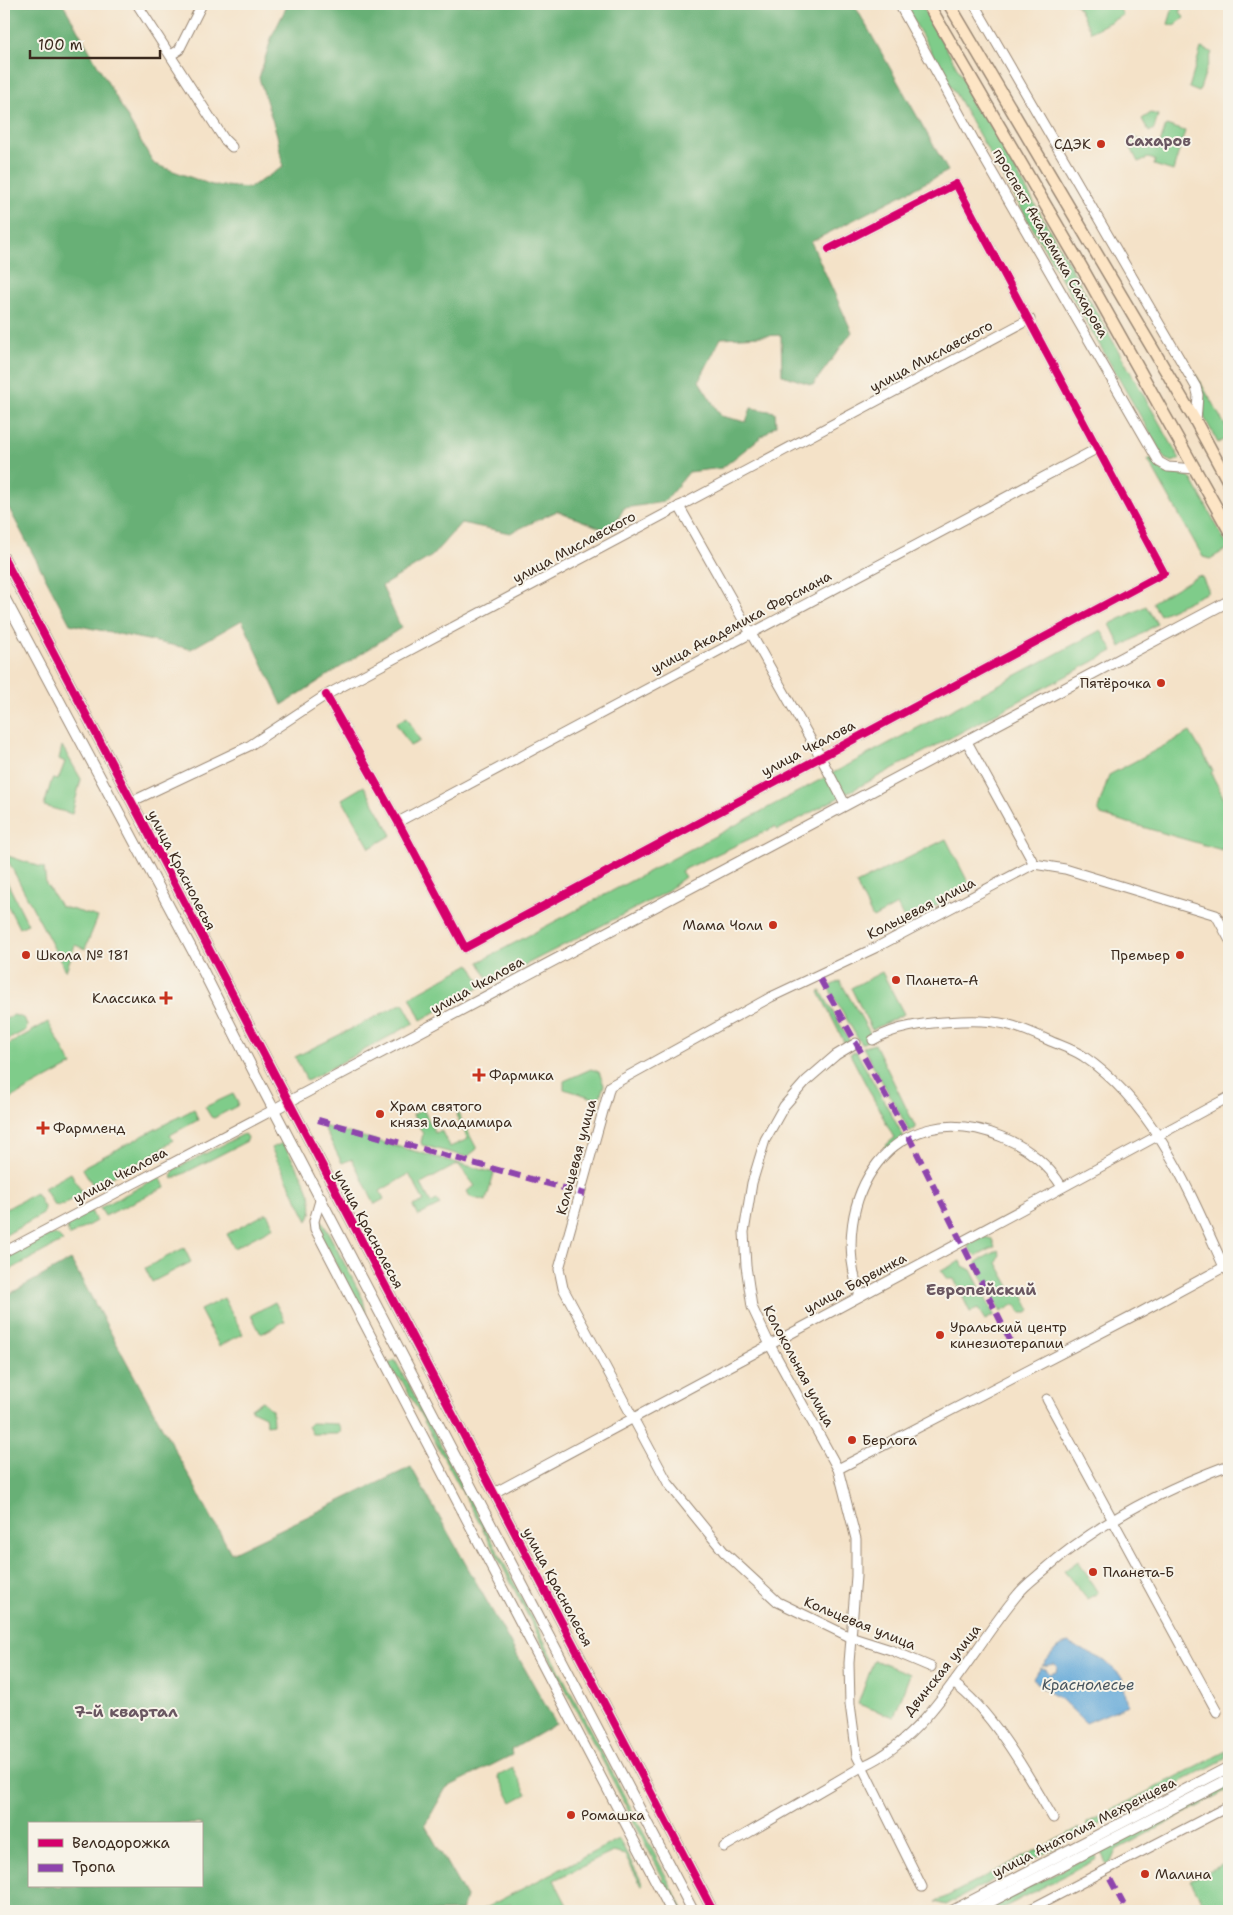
<svg xmlns="http://www.w3.org/2000/svg" width="1233" height="1915" font-family="'Shantell Sans',sans-serif">
<style>
.green{fill:#7fcc8a;stroke:#5d7b54}
.forest{fill:#67b076;stroke:#516d4a;fill-rule:evenodd}
.water{fill:#64a9d9;stroke:#506a7c}
.lines{fill:none;stroke-linecap:round;stroke-linejoin:round}
.minor-casing{stroke:#988673;stroke-width:11}
.tertiary-casing{stroke:#988673;stroke-width:12}
.secondary-casing{stroke:#988673;stroke-width:14}
.minor{stroke:#fff;stroke-width:9}
.tertiary{stroke:#fff;stroke-width:10}
.secondary{stroke:#fde5c5;stroke-width:11}
.quiet{stroke:#8e44ad;stroke-width:6;stroke-dasharray:12 6;stroke-linecap:butt}
.cycleway-casing{stroke:#f7f3e8;stroke-width:11}
.cycleway{stroke:#d6006c;stroke-width:8}
.poi-dot{fill:#c8321e;stroke:#f7f3e8;stroke-width:2}
.labels{text-anchor:middle;dominant-baseline:central;stroke-width:4;stroke-linejoin:round;paint-order:stroke}
.poi-label{font-size:14px;fill:#3b2a1e;stroke:#f7f3e8;text-anchor:start}
.street-label{font-size:14px;fill:#3b2a1e;stroke:#f7f3e8}
.neighbourhood-label{font-size:15px;font-weight:bold;fill:#6a5761;stroke:#f7f3e8}
.water-label{font-size:15px;font-style:italic;fill:#49565f;stroke:#f7f3e8}
.quarter-label{font-size:16px;font-weight:bold;fill:#6a5761;stroke:#f7f3e8}
</style>
<rect width="100%" height="100%" fill="#f7f3e8"/>
<filter id="ink" filterUnits="userSpaceOnUse"><feTurbulence type="fractalNoise" baseFrequency=".02" numOctaves="2"/><feDisplacementMap in="SourceGraphic" scale="10" xChannelSelector="R" yChannelSelector="G"/><feConvolveMatrix kernelMatrix="1 2 1 2 8 2 1 2 1" color-interpolation-filters="sRGB"/></filter>
<filter id="wash" filterUnits="userSpaceOnUse"><feTurbulence type="fractalNoise" baseFrequency=".0096" numOctaves="4" result="noise"/><feDisplacementMap in="SourceGraphic" scale="20" xChannelSelector="R" yChannelSelector="G"/><feGaussianBlur stdDeviation="1.12" result="paint"/><feColorMatrix in="noise" values="0 0 0 0 0 0 0 0 0 0 0 0 0 0 0 0 0 1.4 0 .05"/><feComposite in="paint" operator="in"/></filter>
<g filter="url(#wash)">
<rect width="100%" height="100%" fill="#f4e2c8"/>
<g class="green">
<polygon points="904,4 921,4 1180,459 1172,462 1165,459"/>
<polygon points="1074,4 1117,4 1123,15 1091,32 1077,5"/>
<polygon points="1174,4 1183,4 1180,11 1184,18 1174,26 1168,24"/>
<polygon points="1201,48 1212,52 1199,92 1189,88"/>
<polygon points="1151,113 1158,115 1154,129 1149,132 1142,119"/>
<polygon points="1166,125 1185,131 1173,171 1154,165 1155,160 1148,158 1138,162 1128,142 1135,138 1156,145 1155,149 1158,150"/>
<polygon points="1195,373 1229,432 1228,437 1218,443 1204,417 1203,394"/>
<path d="M1151,458C1168,485 1176,466 1192,480L1229,548L1210,559L1203,557L1148,460Z"/>
<polygon points="1198,576 1202,577 1208,589 1208,592 1160,615 1153,604 1154,601"/>
<polygon points="1146,606 1157,624 1121,647 1110,624"/>
<polygon points="1101,630 1113,651 778,830 775,827 681,871 685,877 663,894 490,983 479,962"/>
<polygon points="407,717 420,741 410,746 396,723"/>
<path d="M1190,732L1213,771L1211,773C1229,808 1233,811 1222,850L1101,815L1098,809L1109,775Z"/>
<polygon points="62,746 81,779 72,814 44,806 52,779 58,780 65,762 59,759"/>
<polygon points="364,786 392,835 370,848 342,799"/>
<polygon points="946,839 971,888 905,921 897,905 873,918 856,884"/>
<polygon points="5,855 44,868 46,884 60,906 98,917 85,949 75,945 66,971"/>
<polygon points="4,876 28,924 19,928 4,898"/>
<polygon points="470,964 482,986 421,1020 410,997"/>
<polygon points="882,972 904,1014 872,1030 851,988"/>
<polygon points="840,981 870,1033 873,1038 861,1044 828,987"/>
<polygon points="821,991 850,1042 845,1044 819,992"/>
<polygon points="403,1003 414,1023 307,1081 295,1057"/>
<polygon points="14,1015 23,1018 27,1025 26,1030 4,1042 4,1020"/>
<polygon points="48,1022 72,1065 4,1102 4,1047"/>
<polygon points="875,1044 916,1128 910,1132 863,1047"/>
<polygon points="856,1051 904,1137 886,1150 884,1147 894,1138 850,1054"/>
<polygon points="591,1069 599,1072 604,1085 600,1097 594,1098 564,1089 564,1081"/>
<polygon points="233,1094 238,1103 237,1106 214,1118 211,1117 205,1107"/>
<polygon points="194,1109 198,1120 170,1135 173,1140 156,1153 94,1187 83,1169 85,1166"/>
<polygon points="423,1109 435,1133 441,1130 450,1147 468,1139 456,1115 458,1113 477,1149 467,1157 422,1145 421,1142 423,1134 413,1115"/>
<polygon points="323,1126 494,1173 486,1201 470,1197 467,1191 475,1186 458,1164 421,1184 431,1203 437,1200 440,1205 418,1216 413,1206 424,1201 409,1174 380,1191 384,1199 375,1204 352,1159 342,1163"/>
<polygon points="244,1134 248,1137 247,1141 173,1179 172,1174 175,1169"/>
<path d="M283,1143C293,1162 322,1200 308,1221L271,1148Z"/>
<polygon points="71,1173 83,1194 60,1206 54,1205 44,1188"/>
<polygon points="157,1178 161,1179 165,1187 105,1216 100,1208"/>
<polygon points="36,1193 44,1207 43,1214 4,1236 4,1210"/>
<polygon points="91,1211 96,1221 69,1236 67,1228 68,1224"/>
<polygon points="267,1213 274,1227 234,1248 227,1234"/>
<polygon points="319,1215 363,1299 367,1317 365,1319 318,1231"/>
<polygon points="49,1235 57,1235 63,1241 4,1273 4,1259"/>
<polygon points="984,1237 992,1239 995,1247 977,1256 971,1252 968,1245"/>
<polygon points="184,1248 191,1262 152,1282 145,1268"/>
<polygon points="998,1250 1000,1254 997,1263 1013,1292 1022,1293 1030,1309 1028,1313 1021,1313 1015,1304 1001,1312 976,1266 978,1261"/>
<polygon points="961,1261 963,1266 971,1270 994,1315 985,1320 978,1309 970,1312 954,1279 947,1279 941,1271"/>
<polygon points="224,1298 243,1334 219,1346 200,1310"/>
<polygon points="275,1302 285,1321 261,1334 251,1315"/>
<polygon points="395,1360 495,1546 684,1911 675,1911 660,1883 663,1878 493,1548 401,1379 395,1376 388,1364"/>
<polygon points="262,1401 272,1410 273,1424 267,1425 265,1416 252,1410 251,1408"/>
<polygon points="311,1423 338,1424 341,1430 338,1434 312,1434 308,1426"/>
<polygon points="1078,1561 1098,1593 1087,1599 1064,1571"/>
<polygon points="874,1660 910,1674 894,1717 858,1704"/>
<polygon points="1226,1751 1225,1759 1088,1830 1086,1826 1087,1823"/>
<polygon points="513,1768 527,1794 512,1802 498,1776"/>
<polygon points="1229,1782 1229,1790 1116,1850 1111,1862 1107,1865 1100,1850"/>
<polygon points="1077,1829 1080,1829 1081,1834 946,1905 936,1902"/>
<polygon points="619,1839 643,1884 641,1885 625,1855 613,1852 554,1880 570,1911 515,1911 510,1903 494,1911 479,1911"/>
<polygon points="1094,1853 1097,1859 997,1911 983,1911"/>
<polygon points="1229,1861 1229,1911 1207,1911 1190,1880"/>
</g>
<g class="forest">
<polygon points="4,4 63,4 154,164 212,185 249,188 283,167 277,135 259,78 272,36 288,4 854,4 948,171 811,242 852,332 813,385 782,375 781,335 721,338 699,381 721,416 746,422 751,408 775,412 776,425 722,468 689,472 664,502 624,508 611,532 557,511 510,533 461,523 432,556 382,586 401,628 282,705 242,620 191,649 70,624 4,499"/>
<path d="M71,1260L231,1553L411,1467L556,1724L511,1750L512,1755L446,1788L425,1825L466,1897L462,1911H4V1297ZM29,1824H201V1886H29Z"/>
</g>
<polygon class="water" points="1068,1643 1105,1661 1122,1677 1128,1705 1086,1723 1061,1699 1042,1688 1033,1678 1041,1668 1046,1669 1050,1674 1056,1672 1057,1667 1054,1664 1042,1666 1056,1649"/>
</g>
<g filter="url(#ink)">
<g class="lines">
<g class="minor-casing">
<g id="minor">
<polyline points="137,4 224,139 232,147"/>
<polyline points="899,4 976,144 1159,462 1168,467 1196,469"/>
<polyline points="974,4 1196,387 1198,395 1196,422"/>
<polyline points="171,55 179,50 202,4"/>
<polyline points="679,506 820,756 845,804"/>
<polyline points="326,695 398,822 465,948 1164,573 956,184 829,249"/>
<polyline points="966,740 1034,864"/>
<polyline points="133,801 249,746 326,695 1030,319"/>
<polyline points="398,822 1098,448"/>
<path d="M873,1040C897,1025 933,1022 961,1021C997,1019 1016,1025 1048,1040C1059,1045 1072,1049 1083,1056C1155,1105 1189,1190 1224,1267L1229,1272"/>
<polyline points="856,1043 836,1055 806,1081 784,1106 765,1140 752,1183 744,1232 746,1266 752,1307 770,1345 838,1469 856,1539 856,1576 849,1663 850,1704 857,1756 922,1887"/>
<polyline points="321,1197 314,1221 315,1229 671,1911"/>
<polyline points="4,1252 273,1110"/>
<path d="M860,1296C826,1199 893,1092 1002,1137C1027,1147 1049,1165 1062,1187"/>
<polyline points="1047,1399 1217,1712"/>
<polyline points="838,1469 1141,1312 1224,1267"/>
<path d="M494,1493C738,1360 985,1231 1229,1097"/>
<polyline points="931,1667 891,1650 850,1637 778,1602 724,1552 668,1483 563,1288 559,1269 610,1086 771,997 877,947 1034,864 1065,869 1216,915 1229,939"/>
<path d="M953,1683C992,1710 1029,1777 1053,1818"/>
<path d="M724,1847L863,1766C930,1737 972,1648 1018,1594C1025,1585 1035,1578 1043,1571C1097,1523 1162,1490 1229,1465"/>
<polyline points="1027,1911 1229,1806"/>
</g>
</g>
<g class="tertiary-casing">
<g id="tertiary">
<polyline points="4,558 713,1911"/>
<polyline points="4,597 196,957 253,1070 693,1911"/>
<polyline points="273,1110 1229,601"/>
<polyline points="952,1911 1229,1767"/>
<polyline points="973,1911 1229,1779"/>
</g>
</g>
<g class="secondary-casing">
<g id="secondary">
<polyline points="928,4 1081,266 1229,530"/>
<polyline points="949,4 1196,422 1229,483"/>
</g>
</g>
<use href="#minor" class="minor"/>
<use href="#tertiary" class="tertiary"/>
<use href="#secondary" class="secondary"/>
<g class="quiet">
<polyline points="820,979 909,1137 1011,1342"/>
<polyline points="318,1120 585,1194"/>
<polyline points="1110,1879 1127,1911"/>
</g>
<g class="cycleway-casing">
<g id="cycleway">
<polyline points="4,558 713,1911"/>
<polyline points="326,695 398,822 465,948 1164,573 956,184 829,249"/>
</g>
</g>
<use href="#cycleway" class="cycleway"/>
</g>
</g>
<g class="poi-dot">
<circle cx="1101" cy="144" r="5"/>
<circle cx="1161" cy="683" r="5"/>
<circle cx="773" cy="925" r="5"/>
<circle cx="26" cy="955" r="5"/>
<circle cx="1180" cy="955" r="5"/>
<circle cx="896" cy="980" r="5"/>
<path d="M163.5 990.5h5v5h5v5h-5v5h-5v-5h-5v-5h5z"/>
<path d="M476.5 1067.5h5v5h5v5h-5v5h-5v-5h-5v-5h5z"/>
<circle cx="380" cy="1114" r="5"/>
<path d="M40.5 1120.5h5v5h5v5h-5v5h-5v-5h-5v-5h5z"/>
<circle cx="940" cy="1335" r="5"/>
<circle cx="852" cy="1440" r="5"/>
<circle cx="1093" cy="1572" r="5"/>
<circle cx="571" cy="1815" r="5"/>
<circle cx="1145" cy="1874" r="5"/>
</g>
<g class="labels">
<g class="poi-label">
<text x="1091" y="144" text-anchor="end">СДЭК</text>
<text x="1151" y="683" text-anchor="end">Пятёрочка</text>
<text x="763" y="925" text-anchor="end">Мама Чоли</text>
<text x="36" y="955">Школа № 181</text>
<text x="1170" y="955" text-anchor="end">Премьер</text>
<text x="906" y="980">Планета-А</text>
<text x="156" y="998" text-anchor="end">Классика</text>
<text x="489" y="1075">Фармика</text>
<text x="390" y="1106">Храм святого<tspan x="390" dy="16">князя Владимира</tspan></text>
<text x="53" y="1128">Фармленд</text>
<text x="950" y="1327">Уральский центр<tspan x="950" dy="16">кинезиотерапии</tspan></text>
<text x="862" y="1440">Берлога</text>
<text x="1103" y="1572">Планета-Б</text>
<text x="581" y="1815">Ромашка</text>
<text x="1155" y="1874">Малина</text>
</g>
<g class="street-label">
<text transform="translate(1051 243) rotate(60)">проспект Академика Сахарова</text>
<text transform="translate(931 356) rotate(-28)">улица Миславского</text>
<text transform="translate(574 547) rotate(-28)">улица Миславского</text>
<text transform="translate(741 622) rotate(-28)">улица Академика Ферсмана</text>
<text transform="translate(808 748) rotate(-28)">улица Чкалова</text>
<text transform="translate(182 870) rotate(63)">улица Краснолесья</text>
<text transform="translate(921 908) rotate(-27)">Кольцевая улица</text>
<text transform="translate(477 985) rotate(-29)">улица Чкалова</text>
<text transform="translate(576 1157) rotate(-75)">Кольцевая улица</text>
<text transform="translate(120 1175) rotate(-28)">улица Чкалова</text>
<text transform="translate(369 1229) rotate(62)">улица Краснолесья</text>
<text transform="translate(855 1283) rotate(-28)">улица Барвинка</text>
<text transform="translate(799 1366) rotate(62)">Колокольная улица</text>
<text transform="translate(558 1587) rotate(62)">улица Краснолесья</text>
<text transform="translate(860 1623) rotate(22)">Кольцевая улица</text>
<text transform="translate(942 1670) rotate(-51)">Двинская улица</text>
<text transform="translate(1084 1827) rotate(-27)">улица Анатолия Мехренцева</text>
</g>
<g class="neighbourhood-label">
<text x="1158" y="141">Сахаров</text>
</g>
<g class="water-label">
<text x="1088" y="1685">Краснолесье</text>
</g>
<g class="quarter-label">
<text x="981" y="1289">Европейский</text>
<text x="126" y="1711">7-й квартал</text>
</g>
</g>
<rect width="1233" height="1915" fill="none" stroke="#f7f3e8" stroke-width="20"/>
<rect x="28" y="1822" width="175" height="65" fill="#f7f3e8" stroke="#aca397"/>
<rect x="38" y="1839" width="25" height="8" fill="#d6006c" stroke="#aca397"/>
<text x="72" y="1848" font-size="15" fill="#3b2a1e">Велодорожка</text>
<rect x="38" y="1864" width="25" height="8" fill="#8e44ad" stroke="#aca397"/>
<text x="72" y="1872" font-size="15" fill="#3b2a1e">Тропа</text>
<path d="M30 50v8h130v-8" fill="none" stroke="#3b2a1e" stroke-width="2.5"/>
<text x="38" y="50" font-size="15" fill="#3b2a1e" stroke="#f7f3e8" stroke-width="4" paint-order="stroke">100 m</text>
</svg>
